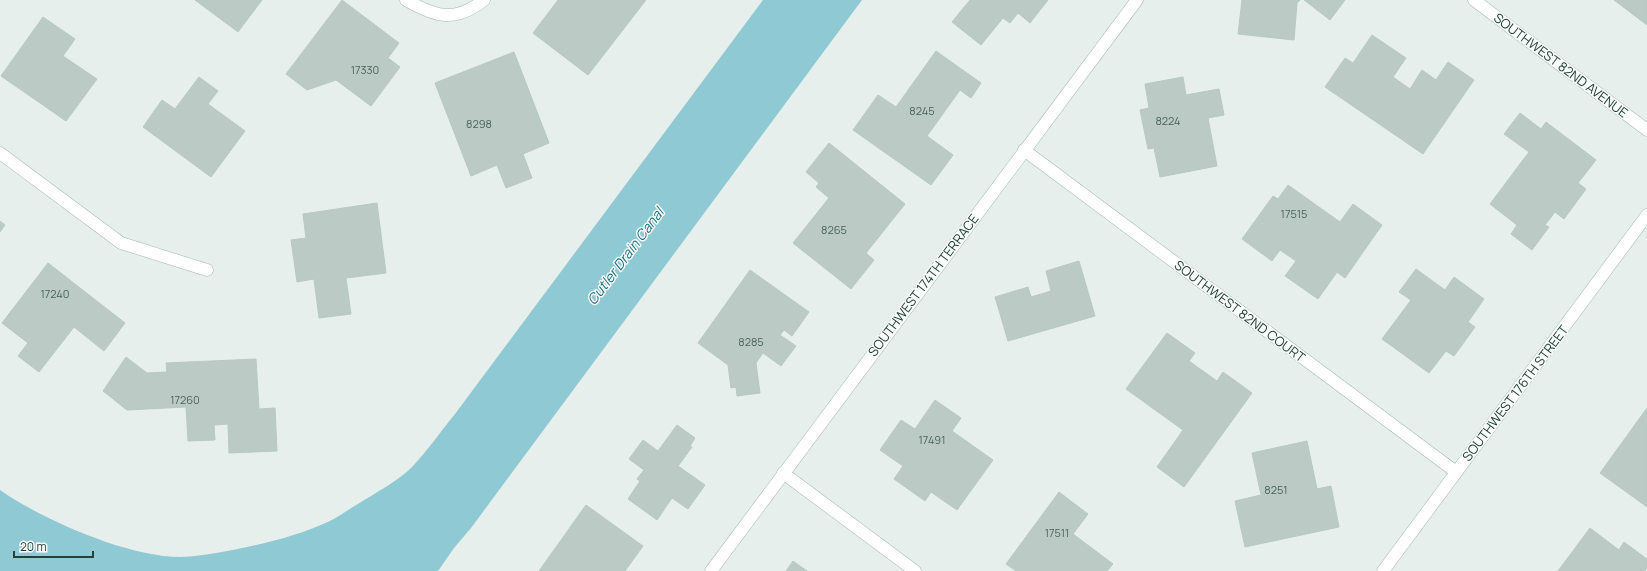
<svg xmlns="http://www.w3.org/2000/svg" width="1647" height="571" font-family="Manrope,sans-serif">
<style>
.water{fill:#8ec9d4}
.building{fill:#bbcac4;stroke:#b8c9c2}
.lines{fill:none;stroke-linecap:round;stroke-linejoin:round}
.minor-casing{stroke:#a8b8b2;stroke-width:13}
.minor{stroke:#fff;stroke-width:12}
.labels{text-anchor:middle;dominant-baseline:central;stroke-width:3;stroke-linejoin:round;paint-order:stroke}
.number-label{font-size:11px;fill:#4a645c}
.street-label{font-size:13px;fill:#24423a;stroke:#f7fbf9}
.water-label{font-size:14px;font-style:italic;fill:#1c6f80;stroke:#f7fbf9}
</style>
<rect width="100%" height="100%" fill="#e6efeb"/>
<path class="water" d="M763,0H862L471,528L454,548L438,571H0V490C43,520 128,557 180,557C194,557 208,554 222,552C258,545 296,537 330,521C340,516 349,509 358,504C375,493 400,480 413,466C428,450 441,431 455,414Z"/>
<g class="building">
<polygon points="195,0 262,0 238,32"/>
<polygon points="342,0 399,43 388,58 400,67 371,106 336,80 307,90 286,74"/>
<polygon points="558,0 646,0 588,75 533,33"/>
<polygon points="970,0 1048,0 1030,23 1018,13 1010,23 1003,18 981,45 952,22"/>
<polygon points="1242,0 1300,0 1297,3 1294,40 1238,34"/>
<polygon points="1304,0 1345,0 1330,20"/>
<polygon points="1614,0 1647,0 1647,25"/>
<polygon points="43,17 75,39 63,56 97,79 66,121 1,76"/>
<polygon points="1372,35 1406,58 1393,77 1410,89 1422,70 1436,80 1448,62 1474,80 1423,154 1325,87 1345,58 1353,63"/>
<polygon points="936,51 981,83 971,98 960,90 927,136 953,155 931,185 853,130 878,95 896,107"/>
<polygon points="514,52 549,143 523,154 532,178 506,188 497,165 471,176 435,83"/>
<polygon points="199,77 218,91 208,104 245,131 211,177 143,127 162,100 175,109"/>
<polygon points="1183,77 1186,95 1219,89 1224,115 1208,118 1217,166 1160,177 1154,148 1148,149 1140,110 1149,108 1145,84"/>
<polygon points="1520,113 1541,129 1546,122 1596,160 1578,183 1586,189 1564,219 1555,212 1545,225 1549,227 1532,250 1511,234 1517,225 1490,204 1529,152 1504,134"/>
<polygon points="829,143 905,204 866,253 874,260 851,289 793,243 829,198 816,187 819,183 806,172"/>
<polygon points="1288,185 1340,222 1353,204 1382,225 1345,278 1337,272 1318,299 1285,276 1296,261 1280,250 1272,261 1242,239 1273,196 1278,199"/>
<polygon points="377,203 386,273 346,278 351,314 319,318 314,279 297,282 291,240 306,238 303,214"/>
<polygon points="0,221 5,225 0,232"/>
<polygon points="1079,261 1095,316 1008,341 995,297 1028,287 1031,297 1051,291 1046,271"/>
<polygon points="48,263 125,323 104,351 74,327 39,372 18,356 28,343 2,323"/>
<polygon points="1416,269 1445,290 1454,277 1484,299 1468,322 1475,327 1454,356 1446,351 1429,373 1382,339 1411,300 1399,292"/>
<polygon points="750,270 809,312 792,336 784,330 780,335 796,346 781,366 763,353 756,363 760,393 737,396 736,387 731,388 728,365 698,343"/>
<polygon points="1167,333 1195,353 1189,361 1217,381 1223,372 1252,393 1184,487 1157,467 1183,430 1126,389"/>
<polygon points="126,357 147,373 167,372 166,363 256,359 259,409 275,408 277,451 229,453 228,424 214,425 215,440 188,441 186,407 127,410 103,391"/>
<polygon points="935,400 961,418 952,431 993,460 957,510 931,492 925,501 894,479 903,466 880,450 901,420 915,429"/>
<polygon points="1647,408 1647,507 1600,473"/>
<polygon points="677,425 695,438 690,446 692,447 678,466 705,485 688,509 672,498 657,520 628,499 640,481 637,479 644,470 629,459 643,440 658,451"/>
<polygon points="1307,441 1317,489 1331,486 1339,527 1245,547 1235,501 1261,495 1252,453"/>
<polygon points="1059,492 1088,514 1073,534 1113,564 1107,571 1016,571 1006,564"/>
<polygon points="586,505 643,546 625,571 539,571"/>
<polygon points="1590,528 1619,550 1624,542 1647,559 1647,568 1645,571 1558,571"/>
<polygon points="793,561 807,571 786,571"/>
</g>
<g class="lines">
<g class="minor-casing">
<g id="minor">
<path d="M406,0C436,17 455,23 484,0"/>
<polyline points="1474,0 1647,130"/>
<polyline points="1024,150 1456,472"/>
<polyline points="0,153 121,243 207,270"/>
<polyline points="783,473 915,571"/>
<polyline points="711,571 1137,0"/>
<polyline points="1383,571 1647,215"/>
</g>
</g>
<use href="#minor" class="minor"/>
</g>
<g class="labels">
<g class="number-label">
<text x="365" y="69">17330</text>
<text x="922" y="110">8245</text>
<text x="1168" y="120">8224</text>
<text x="479" y="123">8298</text>
<text x="1294" y="213">17515</text>
<text x="834" y="229">8265</text>
<text x="55" y="293">17240</text>
<text x="751" y="341">8285</text>
<text x="185" y="399">17260</text>
<text x="932" y="439">17491</text>
<text x="1276" y="489">8251</text>
<text x="1057" y="532">17511</text>
</g>
<g class="street-label">
<text transform="translate(1561 65) rotate(37)">SOUTHWEST 82ND AVENUE</text>
<text transform="translate(923 285) rotate(-53)">SOUTHWEST 174TH TERRACE</text>
<text transform="translate(1240 311) rotate(37)">SOUTHWEST 82ND COURT</text>
<text transform="translate(1515 393) rotate(-53)">SOUTHWEST 176TH STREET</text>
</g>
<g class="water-label">
<text transform="translate(625 256) rotate(-53)">Cutler Drain Canal</text>
</g>
</g>
<path d="M14 551v6h79v-6" fill="none" stroke="#24423a" stroke-width="2"/>
<text x="20" y="551" font-size="12" fill="#24423a" stroke="#f7fbf9" stroke-width="3" paint-order="stroke">20 m</text>
</svg>
